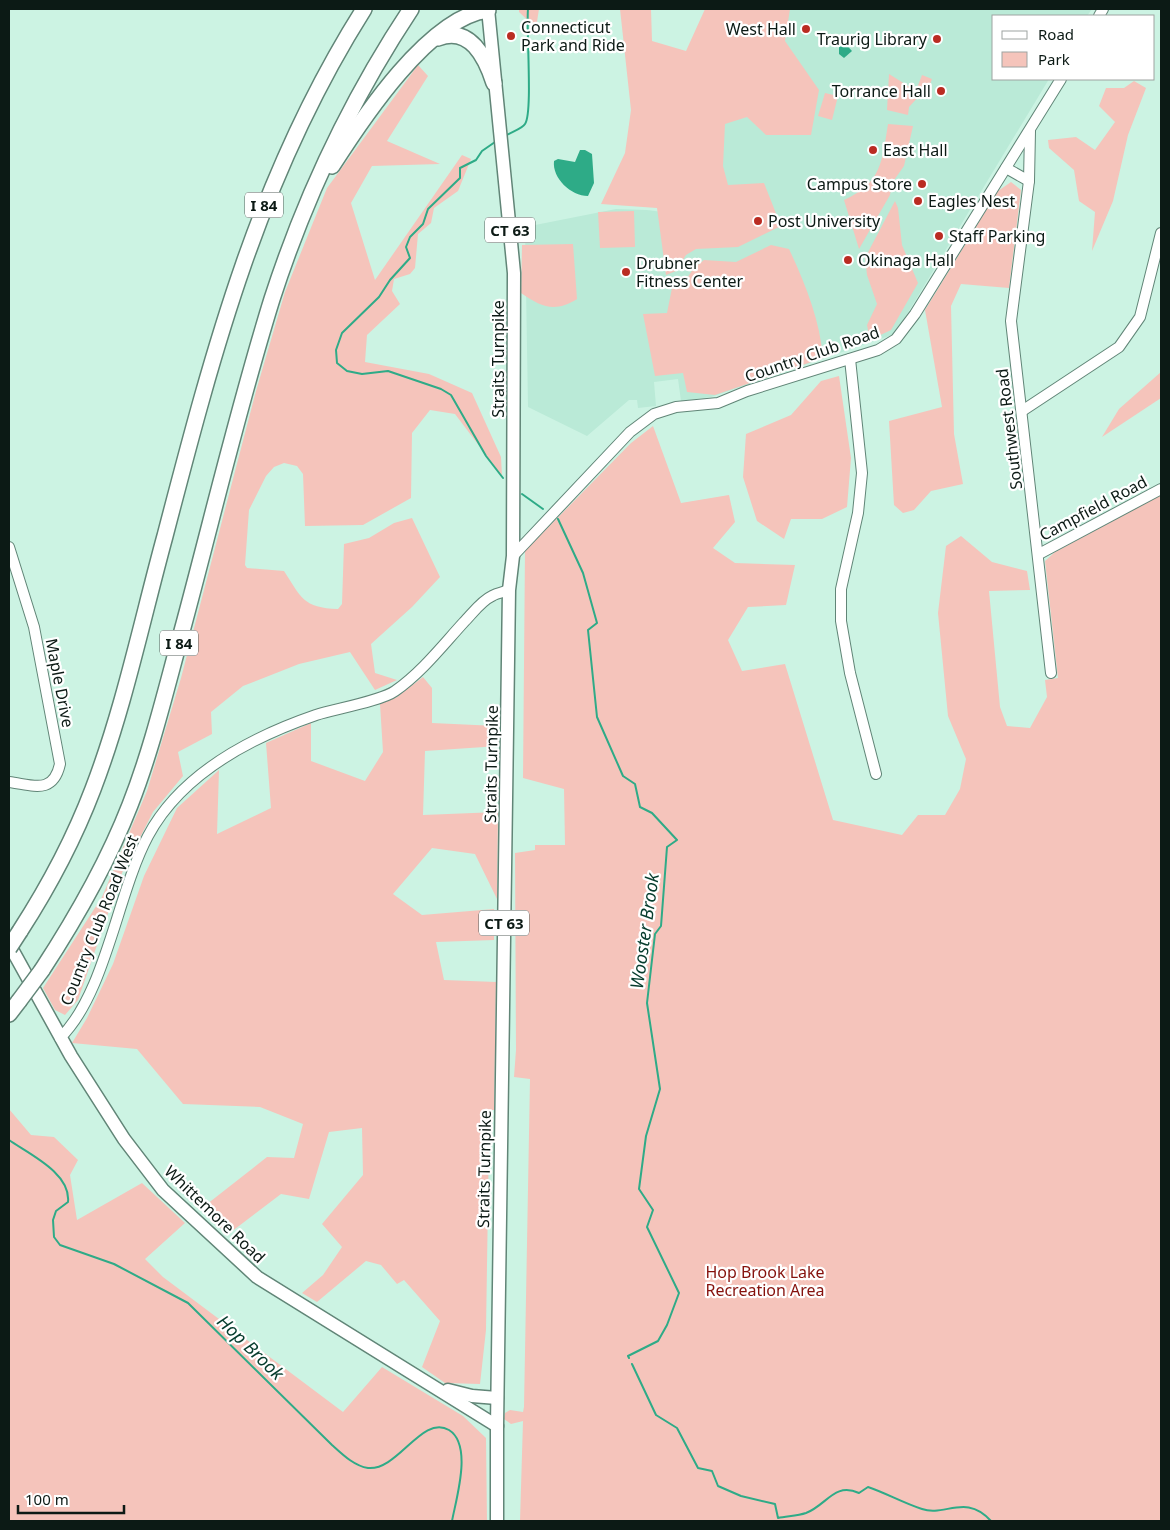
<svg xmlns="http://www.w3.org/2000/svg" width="1170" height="1530" font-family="'Noto Sans',sans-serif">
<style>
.built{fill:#baead7}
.green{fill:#f5c4bb}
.water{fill:#2eab87}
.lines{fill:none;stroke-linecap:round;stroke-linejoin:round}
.stream{stroke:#2eab87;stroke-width:2}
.minor-casing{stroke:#618577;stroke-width:12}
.major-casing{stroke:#618577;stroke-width:15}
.highway-casing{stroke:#618577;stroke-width:18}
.minor{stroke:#fff;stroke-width:10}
.major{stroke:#fff;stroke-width:12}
.highway{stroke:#fff;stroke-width:15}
.highway-bridge-casing{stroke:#618577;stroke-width:18;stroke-linecap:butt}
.highway-bridge{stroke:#fff;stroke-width:15}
.poi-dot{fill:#ba2c22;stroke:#fff;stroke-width:2}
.labels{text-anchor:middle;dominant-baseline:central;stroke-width:4.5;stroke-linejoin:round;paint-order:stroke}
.shield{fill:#fff;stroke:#555f5b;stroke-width:1}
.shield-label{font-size:15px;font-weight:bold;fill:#0c1a15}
.poi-label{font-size:16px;fill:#0c1a15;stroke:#fff;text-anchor:start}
.street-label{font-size:16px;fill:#0c1a15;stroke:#fff}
.park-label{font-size:16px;fill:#85110c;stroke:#fff}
.water-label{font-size:18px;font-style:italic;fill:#063c2d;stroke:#fff}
</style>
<rect width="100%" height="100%" fill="#ccf3e3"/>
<polygon class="built" points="764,9 1092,9 1087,16 994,16 994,79 1049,79 895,334 711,397 681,401 678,379 654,382 656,406 638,408 637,400 629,400 587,436 528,407 525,227 616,209 647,210 679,214"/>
<g class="green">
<polygon points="519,9 539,9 536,28 519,12"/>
<polygon points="620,9 651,9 652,41 686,51 705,9 790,9 785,41 819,90 811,135 766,135 747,117 725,124 723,166 728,185 764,183 781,226 738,247 696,249 686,255 676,271 666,275 657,208 601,204 625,153 631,110"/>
<path d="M418,65L428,76L387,141L440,164L372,166L351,203L375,280L462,155L471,159L458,191L434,208L431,223L418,234L415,268L410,274L394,279L392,291L400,304L367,335L365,362L429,374L472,393L501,457L502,476L455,414L430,410L412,433L411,498L363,525L305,526L303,474L297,466L284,463L274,467L266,476L249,510L245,565L247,568L284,571C301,597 303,608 338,609L342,604L344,544L369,538L394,523L412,518L440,577L412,607L371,644L375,673L397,680L375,690L350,652L299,664L243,686L211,712L212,734L178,752L183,776L153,812L122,873L78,1000L65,1015L55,1010L43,988L102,897L147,791L181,678L256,391L285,292L327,188Z"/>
<polygon points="889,74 921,94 909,107 908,115 887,110"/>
<polygon points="922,75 932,79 927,92 917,88"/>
<polygon points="1134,81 1146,88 1128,135 1113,201 1092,251 1095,212 1079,201 1074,170 1049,148 1048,140 1076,137 1095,150 1115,122 1099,106 1106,88 1124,88"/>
<polygon points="825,93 838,96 832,120 818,116"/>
<path d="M888,124L913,126L904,166L892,183L890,195L859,249L844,200C882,183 882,161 888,124Z"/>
<polygon points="1011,182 1021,190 1009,288 961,284 951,306 954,434 963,484 931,491 914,510 903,513 894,505 889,421 942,407 925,310 998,191"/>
<polygon points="895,201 898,208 902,245 918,283 891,330 870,340 867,325 877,304 867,275 865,258"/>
<polygon points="634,211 635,247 600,248 598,212"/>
<path d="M573,244L577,299C555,313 541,307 521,293L522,245Z"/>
<path d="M771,245L789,249C805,283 820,320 823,358L715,395L687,392L683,373L655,376L643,314L667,313L672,288H680L694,268L704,260L736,262Z"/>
<polygon points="1161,372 1161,398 1102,437 1119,409"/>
<polygon points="839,376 851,458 847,507 822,519 791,519 784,539 757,521 743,477 746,434 791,415 821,381"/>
<polygon points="653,426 681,503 729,495 735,522 713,548 735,563 795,565 786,605 748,607 728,640 742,671 785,664 833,820 902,835 918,815 945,815 960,789 966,759 948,716 938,613 946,546 961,536 992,562 1027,571 1030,590 989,591 1000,707 1007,726 1030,728 1047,697 1045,680 1058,678 1045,561 1055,552 1161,495 1161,1521 520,1521 523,1421 511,1424 504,1419 505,1413 510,1410 523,1412 524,1407 530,1079 514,1077 516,1050 515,853 535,850 535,845 565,845 564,789 523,778 525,551 631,443"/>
<polygon points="423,677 432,688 432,723 497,726 499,746 425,751 423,815 498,812 497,899 475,854 432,848 393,894 422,915 494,909 494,940 436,942 444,980 496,982 494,1110 492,1110 489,1137 486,1330 480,1384 445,1383 422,1367 440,1321 404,1280 397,1284 381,1265 366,1261 317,1302 302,1293 323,1275 342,1247 322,1224 363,1175 362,1128 329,1132 309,1199 281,1194 227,1235 202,1208 267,1157 294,1158 303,1124 260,1107 183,1104 137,1049 72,1043 87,1018 113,964 144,876 177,808 219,770 217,834 271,808 266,743 311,723 311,761 365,781 383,752 380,704 397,697"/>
<polygon points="9,1109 31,1135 54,1137 78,1160 70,1175 77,1220 142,1183 185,1223 145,1259 163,1277 343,1412 382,1367 463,1416 486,1438 487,1521 9,1521"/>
</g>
<g class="water">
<polygon points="842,40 852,51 844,58 839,54 839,41"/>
<path d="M580,150H585L592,154L594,183L588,196C571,196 552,178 554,161L558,159L575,162Z"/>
</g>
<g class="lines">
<g class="stream">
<path d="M505,136C511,132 522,129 525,124C533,113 526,29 528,9"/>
<polyline points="495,142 482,151 476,160 460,168 460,178 428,209 423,224 410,237 406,247 410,258 390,280 379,297 342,333 336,350 337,363 347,371 362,374 388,371 441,389 451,395 486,456 503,478"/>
<polyline points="522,494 543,509"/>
<polyline points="558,519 583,573 597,623 588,630 597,717 623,776 635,784 640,807 652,813 677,840 667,847 661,926 655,934 647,1003 660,1089 646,1136 639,1189 653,1210 647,1227 679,1293 667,1325 658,1341 628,1356 629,1358"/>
<path d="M9,1140C29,1154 71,1173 68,1202L56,1211L53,1220L54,1237L60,1245L114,1264L188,1303L332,1445C342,1454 354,1466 368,1468C398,1471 422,1414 449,1430C473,1445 456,1499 452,1521"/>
<path d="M632,1364L656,1415L677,1428L698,1468L712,1471L718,1486L741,1496L775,1504L778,1518C787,1516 797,1516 806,1513C827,1505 834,1482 859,1493L868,1487C886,1493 903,1503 922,1509C945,1517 966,1493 991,1521"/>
</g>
<g class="minor-casing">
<g id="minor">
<polyline points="1099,16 1103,9"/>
<polyline points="1030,131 1029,181 1011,321 1051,673"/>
<polyline points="1006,168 1029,181"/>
<polyline points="850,359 862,473 858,513 841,589 841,621 850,673 876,774"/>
<polyline points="1022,411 1119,347 1140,317 1161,233"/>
<path d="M9,547L34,627L60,764C53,795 33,785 9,782"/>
<polyline points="1039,554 1161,489"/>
<polyline points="513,556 630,432 654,414 676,407 718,403 747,391 878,350 896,339 915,314 1061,79"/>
<path d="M60,1038C106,993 117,894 148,836C181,774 252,737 316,715C335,709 381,701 395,691C422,672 442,646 464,622C472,614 481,601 492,596C497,593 504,592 509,590"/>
</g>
</g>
<g class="major-casing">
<g id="major">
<polyline points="488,9 514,273 513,556 509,590 497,1426 497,1521"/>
<polyline points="9,944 71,1056 124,1139 163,1190 257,1277 497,1426"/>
<polyline points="448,1390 472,1396 497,1398"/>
</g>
</g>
<g class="highway-casing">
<g id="highway">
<path d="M438,38C470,25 486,58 494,83"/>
<path d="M332,166C362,119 429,17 488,10"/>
<path d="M20,931C49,886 74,839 93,789C124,708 142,620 165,536C214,348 259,175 364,9"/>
<path d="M42,970C76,918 107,864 130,805C152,749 166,689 182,631C212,520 238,408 272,299C305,197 352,98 411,9"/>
<polyline points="9,1014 19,1001"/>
</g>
</g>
<use href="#minor" class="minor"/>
<use href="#major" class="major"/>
<use href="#highway" class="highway"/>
<g class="highway-bridge-casing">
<g id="highway-bridge">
<polyline points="9,948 20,931"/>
<polyline points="19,1001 42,970"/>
</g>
</g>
<use href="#highway-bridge" class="highway-bridge"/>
</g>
<g class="poi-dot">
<circle cx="806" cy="29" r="5"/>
<circle cx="511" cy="36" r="5"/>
<circle cx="937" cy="39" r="5"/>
<circle cx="941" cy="91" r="5"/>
<circle cx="873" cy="150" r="5"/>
<circle cx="922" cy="184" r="5"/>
<circle cx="918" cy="201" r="5"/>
<circle cx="758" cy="221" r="5"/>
<circle cx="939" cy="236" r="5"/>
<circle cx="848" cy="260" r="5"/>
<circle cx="626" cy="272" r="5"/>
</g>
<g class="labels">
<g class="shield">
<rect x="245" y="192.5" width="38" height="25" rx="4"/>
<rect x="485" y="217.5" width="50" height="25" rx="4"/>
<rect x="160" y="630.5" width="38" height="25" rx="4"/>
<rect x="479" y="910.5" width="50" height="25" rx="4"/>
</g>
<g class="shield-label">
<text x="264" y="205">I 84</text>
<text x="510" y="230">CT 63</text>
<text x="179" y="643">I 84</text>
<text x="504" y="923">CT 63</text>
</g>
<g class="poi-label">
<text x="521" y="27">Connecticut<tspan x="521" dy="18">Park and Ride</tspan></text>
<text x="796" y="29" text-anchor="end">West Hall</text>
<text x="927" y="39" text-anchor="end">Traurig Library</text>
<text x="931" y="91" text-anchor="end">Torrance Hall</text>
<text x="883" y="150">East Hall</text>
<text x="912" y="184" text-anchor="end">Campus Store</text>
<text x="928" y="201">Eagles Nest</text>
<text x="768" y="221">Post University</text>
<text x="949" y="236">Staff Parking</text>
<text x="858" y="260">Okinaga Hall</text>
<text x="636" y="263">Drubner<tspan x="636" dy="18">Fitness Center</tspan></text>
</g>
<g class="street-label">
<text transform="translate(812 354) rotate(-19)">Country Club Road</text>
<text transform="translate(498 359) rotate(-90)">Straits Turnpike</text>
<text transform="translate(1009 429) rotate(-97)">Southwest Road</text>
<text transform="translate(1093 508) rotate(-28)">Campfield Road</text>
<text transform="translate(60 683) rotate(79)">Maple Drive</text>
<text transform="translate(491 764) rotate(-89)">Straits Turnpike</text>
<text transform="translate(99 920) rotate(-68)">Country Club Road West</text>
<text transform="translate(484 1169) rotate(-89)">Straits Turnpike</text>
<text transform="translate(215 1214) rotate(44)">Whittemore Road</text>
</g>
<g class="park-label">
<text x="765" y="1272">Hop Brook Lake<tspan x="765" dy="18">Recreation Area</tspan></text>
</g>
<g class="water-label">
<text transform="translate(644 931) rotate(-82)">Wooster Brook</text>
<text transform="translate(251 1347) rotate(44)">Hop Brook</text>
</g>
</g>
<rect width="1170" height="1530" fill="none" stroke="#0c1a15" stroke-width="20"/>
<rect x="992" y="15" width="162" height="65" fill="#ffffff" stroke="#9ea3a1"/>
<rect x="1002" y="31" width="25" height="8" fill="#ffffff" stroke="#9ea3a1"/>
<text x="1038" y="40" font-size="15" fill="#0c1a15">Road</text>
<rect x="1002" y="52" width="25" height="15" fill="#f5c4bb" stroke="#9ea3a1"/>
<text x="1038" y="65" font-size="15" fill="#0c1a15">Park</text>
<path d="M18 1505v8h106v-8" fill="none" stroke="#0c1a15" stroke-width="2.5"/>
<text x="25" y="1505" font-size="15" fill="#0c1a15" stroke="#ffffff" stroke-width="4" paint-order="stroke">100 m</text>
</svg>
